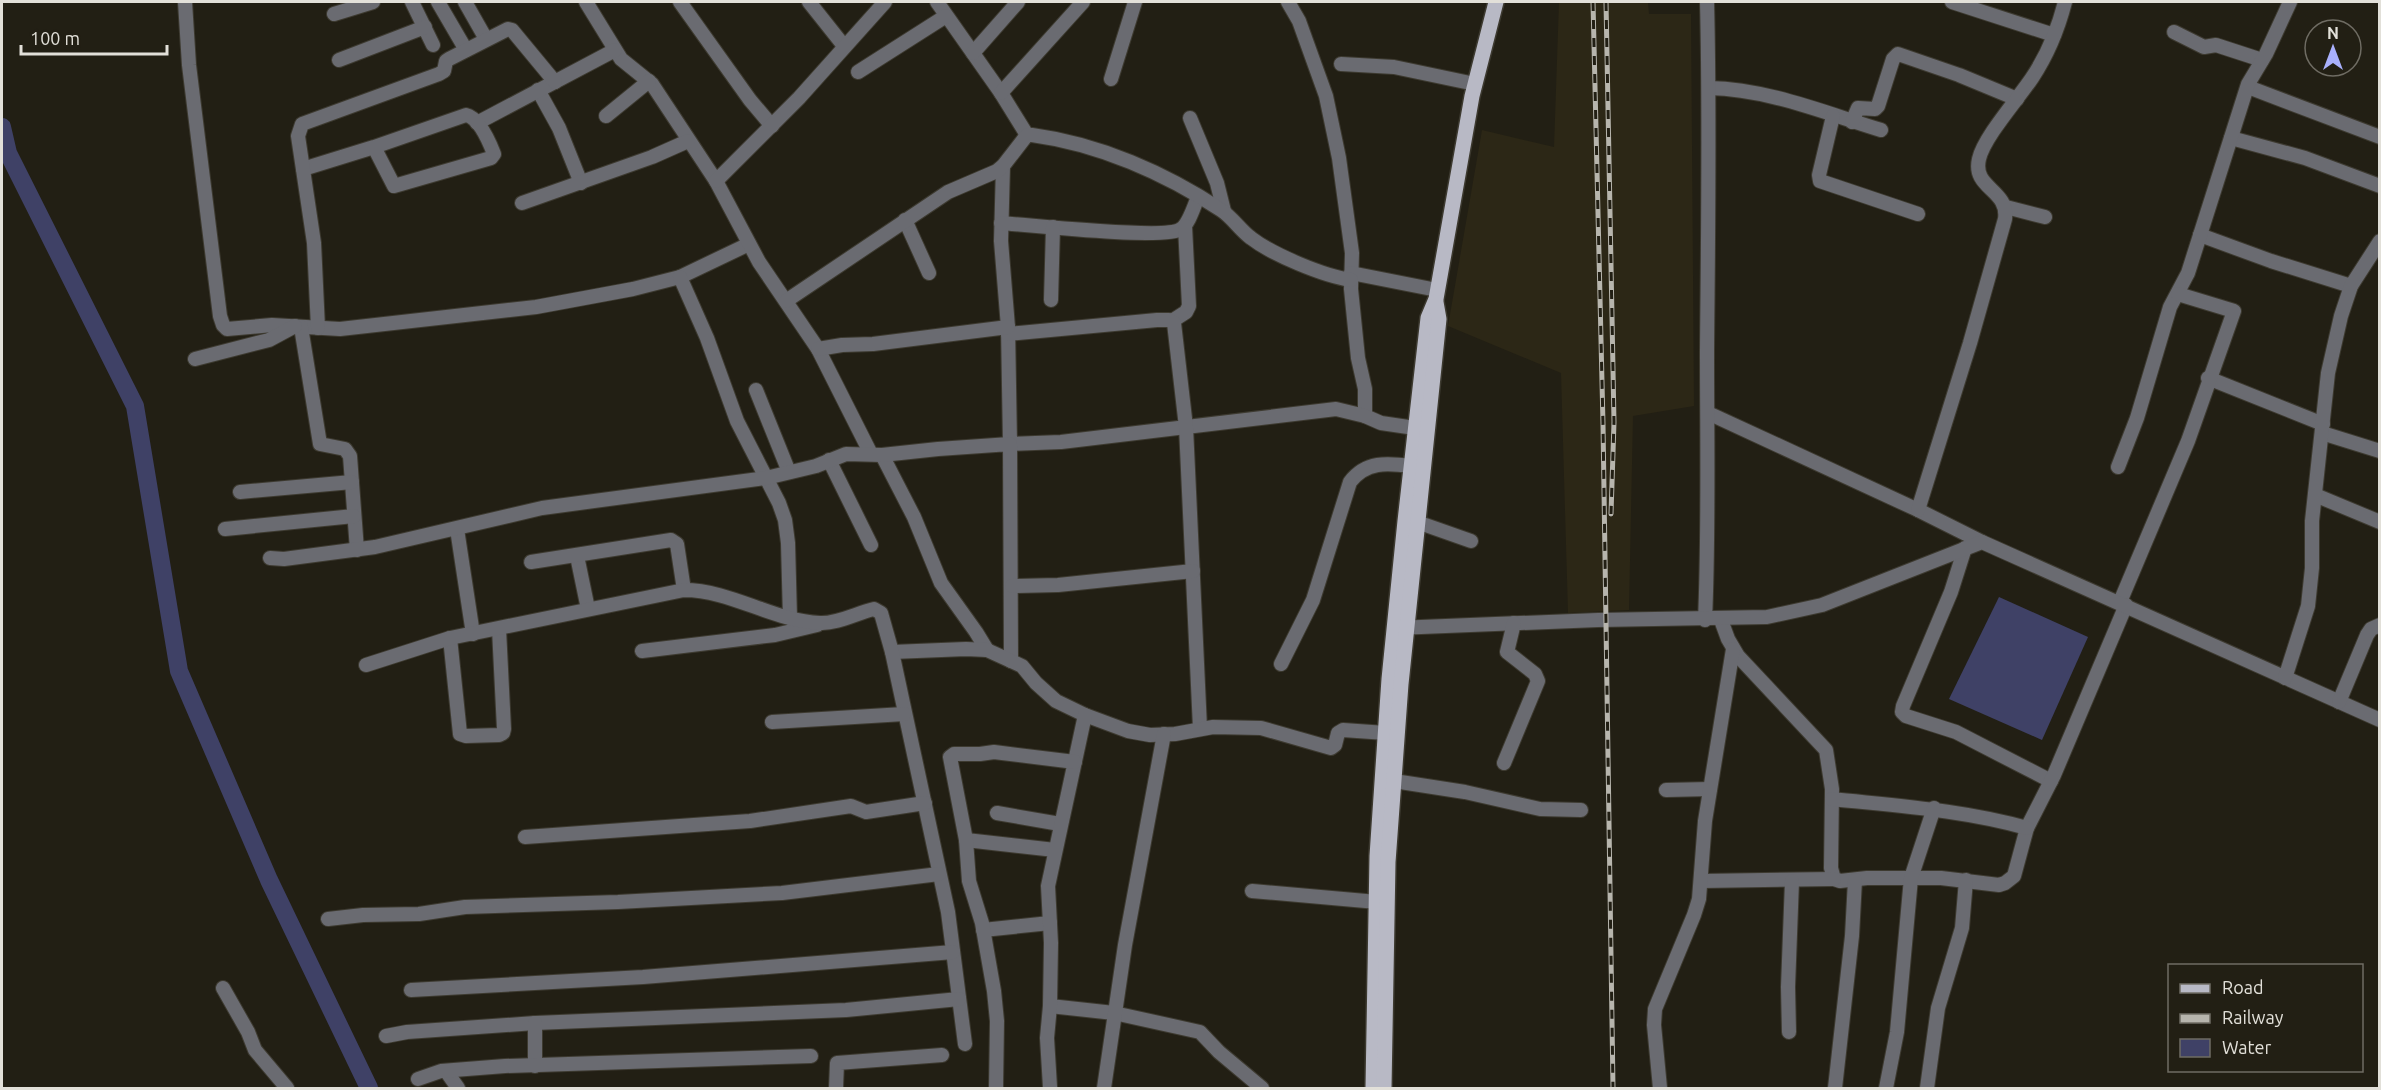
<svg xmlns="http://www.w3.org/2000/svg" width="2381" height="1090" font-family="Ubuntu,sans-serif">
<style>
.built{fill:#2c2716}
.water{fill:#3f4166}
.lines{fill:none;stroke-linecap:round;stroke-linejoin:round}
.river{stroke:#3f4166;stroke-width:18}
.minor-casing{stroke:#3d3a30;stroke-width:16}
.major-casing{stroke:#3d3a30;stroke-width:18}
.minor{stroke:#6a6b71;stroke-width:14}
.major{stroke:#b8b9c5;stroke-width:15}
.rail-casing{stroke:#b7b5ad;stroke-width:5}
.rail{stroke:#221f14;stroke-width:3;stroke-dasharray:9;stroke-linecap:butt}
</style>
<rect width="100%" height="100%" fill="#221f14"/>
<polygon class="built" points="1559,2 1648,2 1649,14 1691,14 1694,406 1633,416 1629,610 1568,613 1561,373 1448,326 1482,130 1554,147"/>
<polygon class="water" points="1999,597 2088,637 2042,740 1949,699"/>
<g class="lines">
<polyline class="river" points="2,127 8,153 135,406 179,671 269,880 369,1088"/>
<g class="minor-casing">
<g id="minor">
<polyline points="185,2 189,65 220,316 223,325 227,329 272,325 340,329 536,307 633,289 680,277 749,244"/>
<polyline points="412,2 433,45"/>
<polyline points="438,2 466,50"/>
<polyline points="465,2 486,39"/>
<polyline points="586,2 621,59 652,84 716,181 759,262 818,349 871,454"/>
<polyline points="680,2 750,100 772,126"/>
<polyline points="809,2 844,46"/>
<polyline points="937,2 1001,93 1027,135"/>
<polyline points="1288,2 1299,21 1326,96 1339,158 1352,253 1351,289 1358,358 1365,389 1365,416 1381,423 1415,428"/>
<polyline points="1952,2 2054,35"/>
<polyline points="334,14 373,2"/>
<polyline points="2174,32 2204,47 2216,45 2262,60"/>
<polyline points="973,53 1018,2"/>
<polyline points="339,60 425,27"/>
<polyline points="1341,64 1394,67 1475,84"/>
<polyline points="858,72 946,16"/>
<polyline points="1111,79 1135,2"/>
<polyline points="2248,87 2380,137"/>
<path d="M1709,88C1768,89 1825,113 1881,130"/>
<polyline points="538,90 559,128 581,183"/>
<polyline points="1001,93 1083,2"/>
<polyline points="606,116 649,81"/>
<polyline points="1833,116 1819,175 1820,181 1918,214"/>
<polyline points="1190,118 1217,183 1224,211"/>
<polyline points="1852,122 1858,108 1875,109 1878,106 1893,59 1898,54 1959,75 2017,99"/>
<polyline points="477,123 615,50"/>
<polyline points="2231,138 2305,158 2380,186"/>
<polyline points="1003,166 1001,241 1008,327 1010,444 1061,442 1336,409 1365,416"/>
<path d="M303,169L374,147L466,115C479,118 489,141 494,154L491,158L394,186L374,147"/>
<polyline points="716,181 799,98 885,2"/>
<polyline points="522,203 652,157 688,141"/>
<polyline points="2006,207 2045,217"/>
<polyline points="905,220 929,273"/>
<path d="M1001,223C1028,225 1166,240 1181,229C1189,224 1194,206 1198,197"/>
<polyline points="2200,235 2271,261 2351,286"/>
<polyline points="1351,273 1437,290"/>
<polyline points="680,277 707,338 737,421 779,503 785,520 788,543 790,618"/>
<polyline points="1051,300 1053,227"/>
<path d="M786,301L948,192L997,171L1003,166L1027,135H1032C1099,144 1165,173 1221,210C1232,217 1240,230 1251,238C1273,255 1324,276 1351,280"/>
<polyline points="1172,321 1186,312 1189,306 1185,226"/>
<polyline points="301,327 320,444 345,449 350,456 357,550"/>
<polyline points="318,328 314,243 298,136 302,124 439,74 444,71 446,61 449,59 508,29 512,30 555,82"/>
<polyline points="1008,334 1157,320 1169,320 1174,323 1186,427 1200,728"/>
<polyline points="818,349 842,345 873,344 1008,327"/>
<polyline points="195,359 269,340 295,326"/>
<polyline points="2208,378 2323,424"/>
<polyline points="756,390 789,472"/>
<polyline points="1708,413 1918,510 1982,542"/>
<polyline points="2322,433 2380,451"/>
<polyline points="882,455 914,517 941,583 976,632 987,650"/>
<polyline points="829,460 871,545"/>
<polyline points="2118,467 2137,418 2170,307 2188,273 2248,84 2266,54 2290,2"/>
<polyline points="240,492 352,482"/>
<polyline points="2315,495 2380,522"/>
<path d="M1918,510L1970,343L2005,219C2009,189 1972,189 1979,159C1984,137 2018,99 2032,78C2048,54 2058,29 2065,2"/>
<polyline points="1417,522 1471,541"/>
<polyline points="225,529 354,516"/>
<polyline points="457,529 473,634"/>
<polyline points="1965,548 1951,592 1903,706 1902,712 1906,716 1956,732 2051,781"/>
<polyline points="577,556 588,609"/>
<polyline points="270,558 284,559 375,547 542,508 766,478 816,466 846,454 882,455 938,449 1010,444 1011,661"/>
<polyline points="531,562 671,540 677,544 684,590"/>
<polyline points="1012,586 1058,585 1193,571"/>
<polyline points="2120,602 2188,441 2234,311 2178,294"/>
<path d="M1705,620C1709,530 1707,441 1707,351C1708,235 1710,118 1707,2"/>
<polyline points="1721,620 1728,639 1738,656 1826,750 1832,789 1831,868 1834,879 1840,881 1867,878 1941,878 1999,885 2005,883 2014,876 2027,828 2054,775 2126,605"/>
<polyline points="1396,628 1598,620 1767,617 1822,605 1982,542 2380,720"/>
<polyline points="450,638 460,734 466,736 499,735 503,733 504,729 499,629"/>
<polyline points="642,651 775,635 817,625"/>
<polyline points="892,652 966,649 987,650 1022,666 1036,683 1056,701 1085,715 1128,731 1150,735 1175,734 1213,727 1261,728 1331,748 1335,745 1338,733 1343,730 1386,733"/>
<path d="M1281,664L1313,600L1350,482C1366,461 1387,463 1411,466"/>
<path d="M366,665L450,638L684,590C731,590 773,621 820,623C837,624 857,613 874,609L881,613L892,652L948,912L965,1044"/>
<polyline points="2285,678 2308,606 2312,568 2312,521 2328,373 2341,316 2351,286 2380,241"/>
<polyline points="2339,702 2367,635 2371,629 2380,625"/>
<polyline points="772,722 904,714"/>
<polyline points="1504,763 1538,681 1535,674 1507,652 1514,623"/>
<polyline points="1394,781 1465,792 1540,809 1581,810"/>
<polyline points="1666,790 1710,789"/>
<path d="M1832,799C1898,806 1963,810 2027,828"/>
<polyline points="997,813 1060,824"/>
<polyline points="525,837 750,821 851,806 866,812 925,803"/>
<polyline points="966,840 1055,850"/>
<polyline points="1701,881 1834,879"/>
<polyline points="1252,891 1377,902"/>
<polyline points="328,919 363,915 419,914 465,907 618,902 782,893 939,874"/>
<polyline points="983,930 1050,923"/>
<polyline points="223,988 248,1032 255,1050 287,1088"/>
<polyline points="411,990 643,977 953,952"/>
<polyline points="1050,1006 1114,1013 1200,1032 1219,1052 1262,1088"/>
<polyline points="1789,1032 1788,987 1792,881"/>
<polyline points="386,1036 407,1032 535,1023 846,1010 959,999"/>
<polyline points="535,1066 535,1023"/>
<polyline points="446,1071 458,1088"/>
<polyline points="418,1079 441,1071 505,1066 811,1056"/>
<polyline points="1050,1087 1047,1038 1050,1006 1051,943 1048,886 1085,715"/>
<polyline points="836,1088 837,1063 942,1055"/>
<polyline points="996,1088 997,1021 994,991 982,923 969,881 966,840 950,757 954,754 980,754 994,752 1075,762"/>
<polyline points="1104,1088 1125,945 1164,734"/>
<polyline points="1660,1088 1654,1025 1655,1009 1694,915 1699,899 1705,821 1733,649"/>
<polyline points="1835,1088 1852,936 1855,880"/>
<polyline points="1886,1088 1897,1032 1911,878 1934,808"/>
<polyline points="1927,1088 1938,1008 1962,928 1966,880"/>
</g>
</g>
<g class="major-casing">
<g id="major">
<polyline points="1373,1088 1377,856 1389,679 1405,521 1428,318 1436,299 1472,96 1496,2"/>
<polyline points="1384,1088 1388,862 1401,684 1439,319 1436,302"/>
</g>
</g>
<use href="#minor" class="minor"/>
<use href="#major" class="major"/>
<g class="rail-casing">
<g id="rail">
<polyline points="1593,2 1603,424 1613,1088"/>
<polyline points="1606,2 1614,422 1611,514"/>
</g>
</g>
<use href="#rail" class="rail"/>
</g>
<rect width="2381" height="1090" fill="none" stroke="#e2e0d9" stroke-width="6"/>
<rect x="2168" y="964" width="195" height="108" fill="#221f14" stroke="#6f6c63" stroke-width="1.5"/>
<rect x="2180" y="984" width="30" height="9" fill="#b8b9c5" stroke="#6f6c63" stroke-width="1.5"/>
<text x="2222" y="994" font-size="18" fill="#e2e0d9">Road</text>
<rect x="2180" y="1014" width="30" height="9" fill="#b7b5ad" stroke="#6f6c63" stroke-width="1.5"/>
<text x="2222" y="1024" font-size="18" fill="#e2e0d9">Railway</text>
<rect x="2180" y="1039" width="30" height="18" fill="#3f4166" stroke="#6f6c63" stroke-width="1.5"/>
<text x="2222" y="1054" font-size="18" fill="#e2e0d9">Water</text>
<g transform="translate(2333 48)"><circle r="28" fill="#221f14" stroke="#6f6c63" stroke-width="1.5"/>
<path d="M0-4.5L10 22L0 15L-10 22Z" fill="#a9b0fc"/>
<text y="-9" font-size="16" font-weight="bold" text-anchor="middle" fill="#e2e0d9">N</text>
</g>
<path d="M21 45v9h146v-9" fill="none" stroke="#e2e0d9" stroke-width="3"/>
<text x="30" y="45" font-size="18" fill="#e2e0d9" stroke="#221f14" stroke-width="4.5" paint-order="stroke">100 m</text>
</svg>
